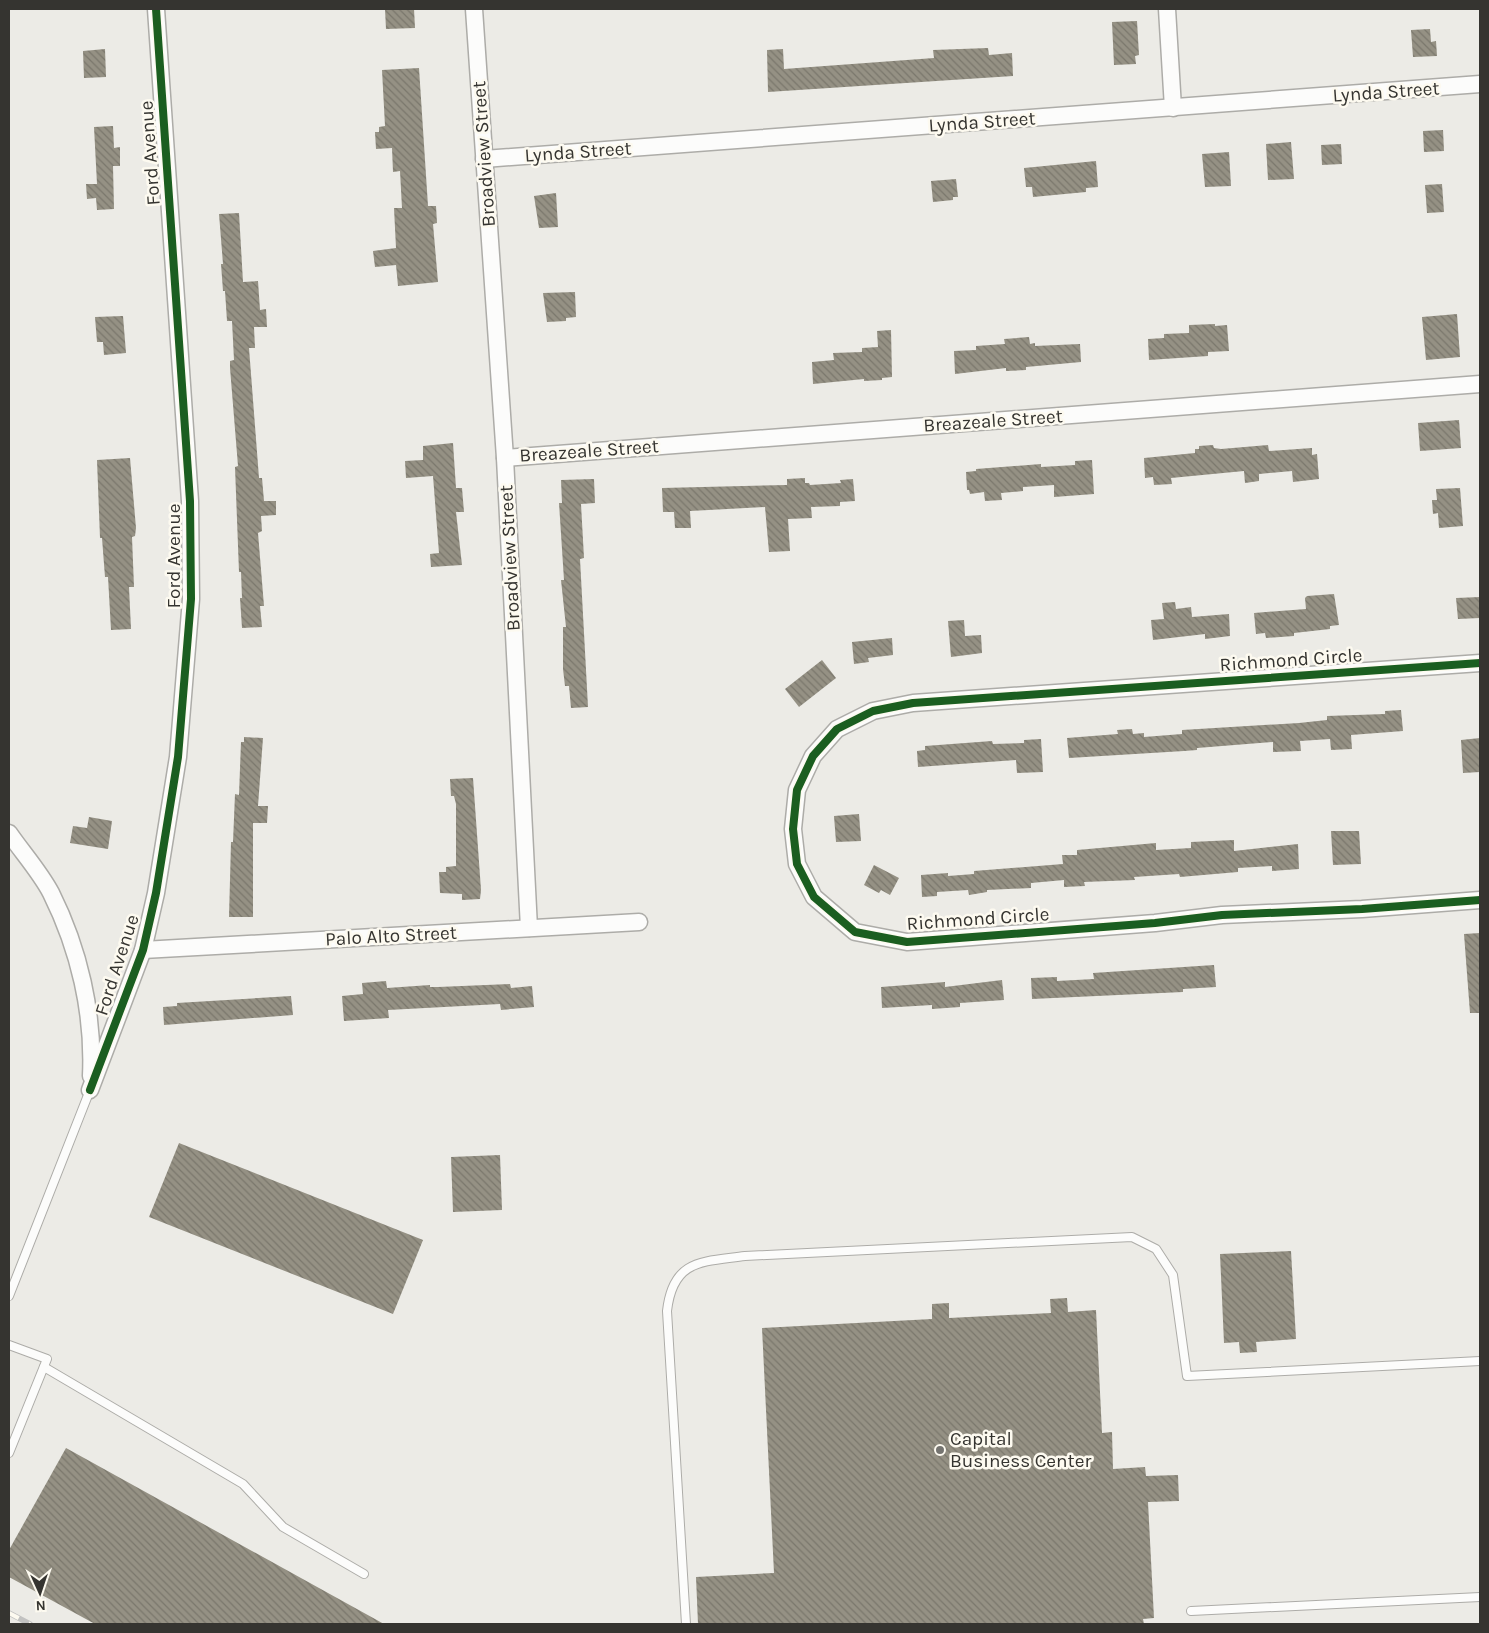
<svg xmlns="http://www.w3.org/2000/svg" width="1489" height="1633" font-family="Karla,sans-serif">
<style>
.building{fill:url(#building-back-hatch)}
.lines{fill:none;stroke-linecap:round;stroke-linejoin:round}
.lane-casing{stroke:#adaca8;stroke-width:10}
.street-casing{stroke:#adaca8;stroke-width:19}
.lane{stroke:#fcfcfb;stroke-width:8}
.street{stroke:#fcfcfb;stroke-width:16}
.rail-casing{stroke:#c2c2c1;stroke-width:5.5}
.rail{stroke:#fdfaf0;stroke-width:4;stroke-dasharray:11;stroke-linecap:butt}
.cycleway-casing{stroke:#fdfaf0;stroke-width:11}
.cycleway{stroke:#1b5e20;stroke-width:8}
.poi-dot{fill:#757470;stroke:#fdfaf0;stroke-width:2}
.labels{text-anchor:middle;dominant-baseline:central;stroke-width:5;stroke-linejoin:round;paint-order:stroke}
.street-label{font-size:19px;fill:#353430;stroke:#fdfaf0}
.poi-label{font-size:19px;fill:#353430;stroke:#fdfaf0;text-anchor:start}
</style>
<defs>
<pattern id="building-back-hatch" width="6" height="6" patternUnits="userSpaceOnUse" patternTransform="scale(1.25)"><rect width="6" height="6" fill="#959184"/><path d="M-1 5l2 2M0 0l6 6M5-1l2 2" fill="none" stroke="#7a776c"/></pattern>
</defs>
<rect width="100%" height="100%" fill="#ecebe6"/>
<g class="building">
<polygon points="385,9 414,9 415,28 386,29"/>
<polygon points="1137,21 1139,55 1135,56 1136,64 1114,65 1112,22"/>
<polygon points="1430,29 1431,42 1436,41 1437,56 1413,57 1411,30"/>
<polygon points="988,48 989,55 1012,53 1013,76 768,92 767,50 783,49 784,69 934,58 933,50"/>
<polygon points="105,49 106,77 84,78 83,51"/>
<polygon points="419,68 428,206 436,206 437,223 433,224 438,282 398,286 396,265 375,267 373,251 396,248 394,208 402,208 400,171 393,172 392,148 376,149 375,132 379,132 379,127 385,126 382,70"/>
<polygon points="113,126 114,148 120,147 120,166 113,166 114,209 97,210 96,198 87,199 86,184 97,184 94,127"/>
<polygon points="1443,130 1444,151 1424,152 1423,131"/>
<polygon points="1291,142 1294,179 1268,180 1266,144"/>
<polygon points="1341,144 1342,164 1322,165 1321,145"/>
<polygon points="1229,152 1231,186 1205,187 1202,154"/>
<polygon points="1096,161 1098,187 1086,188 1086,192 1033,197 1032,187 1026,187 1024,168"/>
<polygon points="956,179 958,197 953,197 953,200 933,202 931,181"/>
<polygon points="1442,184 1444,212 1427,213 1425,185"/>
<polygon points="556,193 558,227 539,228 534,196"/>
<polygon points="239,213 243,282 258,281 260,310 266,309 267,327 254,327 255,348 249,348 259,478 262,478 264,501 276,501 276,515 261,516 262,531 258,533 264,606 260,606 262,627 242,628 240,598 242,598 241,572 239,572 235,467 238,466 230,368 230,361 234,360 232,321 227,321 225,291 223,291 221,264 223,264 219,214"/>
<polygon points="575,292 576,317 566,318 566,321 547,322 543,293"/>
<polygon points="1457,314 1460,357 1426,360 1422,317"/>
<polygon points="123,316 126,353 104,355 103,342 97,342 95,317"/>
<polygon points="1215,324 1215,326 1227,325 1229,351 1208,352 1208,356 1149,360 1148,339 1164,338 1164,334 1189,333 1189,325"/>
<polygon points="891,330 892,377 882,378 882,380 864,381 864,379 813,384 812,362 834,360 833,353 862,352 862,348 878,347 877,331"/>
<polygon points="1029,337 1030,344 1035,343 1035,346 1080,344 1081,362 1026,367 1026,370 1006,371 1006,368 955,374 954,351 976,350 976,346 1005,344 1004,339"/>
<polygon points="1459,420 1461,448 1420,451 1418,423"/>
<polygon points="453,443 456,488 462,488 464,512 456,512 462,565 431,567 430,554 439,553 433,476 406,478 405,461 423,460 423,446"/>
<polygon points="1213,445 1214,448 1221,449 1268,445 1269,451 1312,448 1312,455 1317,454 1319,479 1293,482 1292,471 1259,474 1259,481 1245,483 1244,471 1171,478 1172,484 1154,485 1153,477 1145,478 1144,458 1195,453 1195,449 1199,449 1199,446"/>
<polygon points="130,458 136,528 135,536 132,537 134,587 129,587 131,629 111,630 108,577 105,577 102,538 100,538 97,460"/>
<polygon points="1092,460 1094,494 1054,497 1054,485 1023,487 1023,491 1001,493 1002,500 985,501 984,492 970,494 969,490 967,490 966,472 976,471 976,469 1041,464 1041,467 1075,465 1075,461"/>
<polygon points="805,478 805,483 809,483 810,485 841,483 840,480 853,479 855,501 840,502 840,506 811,507 812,518 788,519 790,551 769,552 765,507 690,511 691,528 675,528 674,512 663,512 662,488 787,485 787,479"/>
<polygon points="594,479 595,503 581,504 584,558 580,559 588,707 571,708 569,686 565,686 563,669 563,627 566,627 561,580 564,580 559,503 562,503 561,480"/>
<polygon points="1460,488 1463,526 1439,528 1438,513 1433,514 1432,500 1437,500 1436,489"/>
<polygon points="1334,594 1339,625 1330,626 1330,629 1294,633 1294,636 1266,638 1265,633 1256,634 1254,613 1306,609 1305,598 1307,596"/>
<polygon points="1480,597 1480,618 1458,619 1456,598"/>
<polygon points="1175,602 1176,609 1191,607 1192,617 1229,614 1230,636 1205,639 1205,634 1153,640 1151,620 1164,619 1162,603"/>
<polygon points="964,620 965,636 981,635 982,653 951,657 948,621"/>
<polygon points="892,638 893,655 868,658 869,662 854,664 852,642"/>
<polygon points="822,660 836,678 799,707 785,689"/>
<polygon points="1401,710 1403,731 1351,735 1352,749 1331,750 1330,739 1300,741 1301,751 1273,752 1273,742 1197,748 1197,750 1184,751 1069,758 1067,738 1118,734 1117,730 1132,729 1133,734 1144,733 1144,737 1182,734 1182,730 1299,723 1327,720 1327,716 1385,714 1385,711"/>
<polygon points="244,737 263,738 258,806 268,806 267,823 253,823 253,917 229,917 231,842 233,842 235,794 239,795 241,742 244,742"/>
<polygon points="1480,738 1480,772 1463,773 1461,740"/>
<polygon points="1041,739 1043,772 1017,773 1016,760 918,767 917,751 925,750 925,746 992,741 993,744 1024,743 1024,740"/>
<polygon points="473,778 481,890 480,899 462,900 462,894 440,893 439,872 446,872 446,867 456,866 456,804 454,796 451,796 450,779"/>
<polygon points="859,814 861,841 836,842 834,816"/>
<polygon points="89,817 112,821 108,849 70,843 73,826 87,828"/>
<polygon points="1331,831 1359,831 1361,864 1333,865"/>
<polygon points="1234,840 1234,851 1298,844 1299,869 1272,871 1272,866 1238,868 1238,872 1180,877 1179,874 1134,877 1135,880 1084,882 1085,886 1064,887 1064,880 1031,883 1031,888 987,890 987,892 969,895 968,890 937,892 937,896 922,897 921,875 948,873 948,876 974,874 974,871 1063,864 1062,855 1077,855 1077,850 1156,843 1156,850 1191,848 1191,842"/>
<polygon points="874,865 899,878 890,895 881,890 879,893 864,885"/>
<polygon points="1480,933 1480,1013 1470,1013 1464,934"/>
<polygon points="1214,965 1216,987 1183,989 1183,992 1032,999 1031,978 1057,977 1057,981 1094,979 1093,973"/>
<polygon points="1002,980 1004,1000 960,1003 960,1007 932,1009 932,1005 882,1008 881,987 945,982 945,987"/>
<polygon points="386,981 387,988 430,985 430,987 438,987 510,984 511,988 532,986 534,1007 501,1010 500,1004 388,1010 389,1018 344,1021 342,996 363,994 362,983"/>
<polygon points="291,996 293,1015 164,1025 163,1007 177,1006 177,1003"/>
<polygon points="179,1143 423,1240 393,1314 149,1217"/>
<polygon points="500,1155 502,1210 453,1212 451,1157"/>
<polygon points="1291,1251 1296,1339 1256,1342 1257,1352 1240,1353 1239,1342 1224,1343 1220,1254"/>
<polygon points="1067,1298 1068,1312 1096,1310 1102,1433 1112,1432 1113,1469 1145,1467 1146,1476 1178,1475 1179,1501 1148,1502 1154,1618 1143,1619 1144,1624 698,1624 696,1577 774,1573 762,1328 932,1319 932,1304 949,1303 949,1318 1051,1313 1050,1299"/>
<polygon points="66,1448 384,1624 95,1624 9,1577 9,1550"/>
</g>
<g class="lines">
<g class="lane-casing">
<g id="lane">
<polyline points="9,1296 90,1090"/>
<polyline points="9,1345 47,1359 9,1453"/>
<polyline points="44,1367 243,1484 283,1527 364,1574"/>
<polyline points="1191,1611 1480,1597"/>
<path d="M686,1624L667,1311C673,1259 702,1262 745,1256L1132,1237L1156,1249L1173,1275L1187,1376L1480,1361"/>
</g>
</g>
<g class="street-casing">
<g id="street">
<polyline points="474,9 505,458 529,928"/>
<polyline points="1167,9 1173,108"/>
<polyline points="484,159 1480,84"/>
<polyline points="505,458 1480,384"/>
<polyline points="1480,663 913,703 873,711 837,729 813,756 797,790 793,829 797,864 814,897 855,932 907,942 1155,923 1222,915 1362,909 1480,900"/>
<path d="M9,833C22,852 40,872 51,893C79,949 94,1013 91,1076"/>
<polyline points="143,950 639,922"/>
<polyline points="90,1090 143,950 156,893 178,757 191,599 190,501 156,9"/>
</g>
</g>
<use href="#lane" class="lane"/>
<use href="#street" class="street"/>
<g class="rail-casing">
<polyline id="rail" points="9,1613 30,1624"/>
</g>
<use href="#rail" class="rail"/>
<g class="cycleway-casing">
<g id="cycleway">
<polyline points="1480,663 913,703 873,711 837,729 813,756 797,790 793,829 797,864 814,897 855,932 907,942 1155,923 1222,915 1362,909 1480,900"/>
<polyline points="90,1090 143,950 156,893 178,757 191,599 190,501 156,9"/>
</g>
</g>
<use href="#cycleway" class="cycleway"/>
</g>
<circle class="poi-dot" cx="940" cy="1450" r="5"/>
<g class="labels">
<g class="street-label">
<text transform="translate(1386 92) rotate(-4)">Lynda Street</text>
<text transform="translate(982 122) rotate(-4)">Lynda Street</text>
<text transform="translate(578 152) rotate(-4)">Lynda Street</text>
<text transform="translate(150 153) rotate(-94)">Ford Avenue</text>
<text transform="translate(484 154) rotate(-94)">Broadview Street</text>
<text transform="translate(993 421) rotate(-4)">Breazeale Street</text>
<text transform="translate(589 451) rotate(-4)">Breazeale Street</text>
<text transform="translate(174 556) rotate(-90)">Ford Avenue</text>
<text transform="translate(510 558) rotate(-93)">Broadview Street</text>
<text transform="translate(1291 660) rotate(-4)">Richmond Circle</text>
<text transform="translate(978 919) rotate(-4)">Richmond Circle</text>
<text transform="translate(391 936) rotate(-3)">Palo Alto Street</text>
<text transform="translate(117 965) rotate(-72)">Ford Avenue</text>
</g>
<g class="poi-label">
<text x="950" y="1439">Capital<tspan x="950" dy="22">Business Center</tspan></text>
</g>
</g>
<rect width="1489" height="1633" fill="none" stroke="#353430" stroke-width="20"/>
<g transform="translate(40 1593) rotate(177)" stroke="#fdfaf0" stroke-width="4" paint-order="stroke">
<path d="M0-4L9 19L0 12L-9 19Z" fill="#353430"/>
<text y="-8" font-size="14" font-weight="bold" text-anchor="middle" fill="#353430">N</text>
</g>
</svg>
